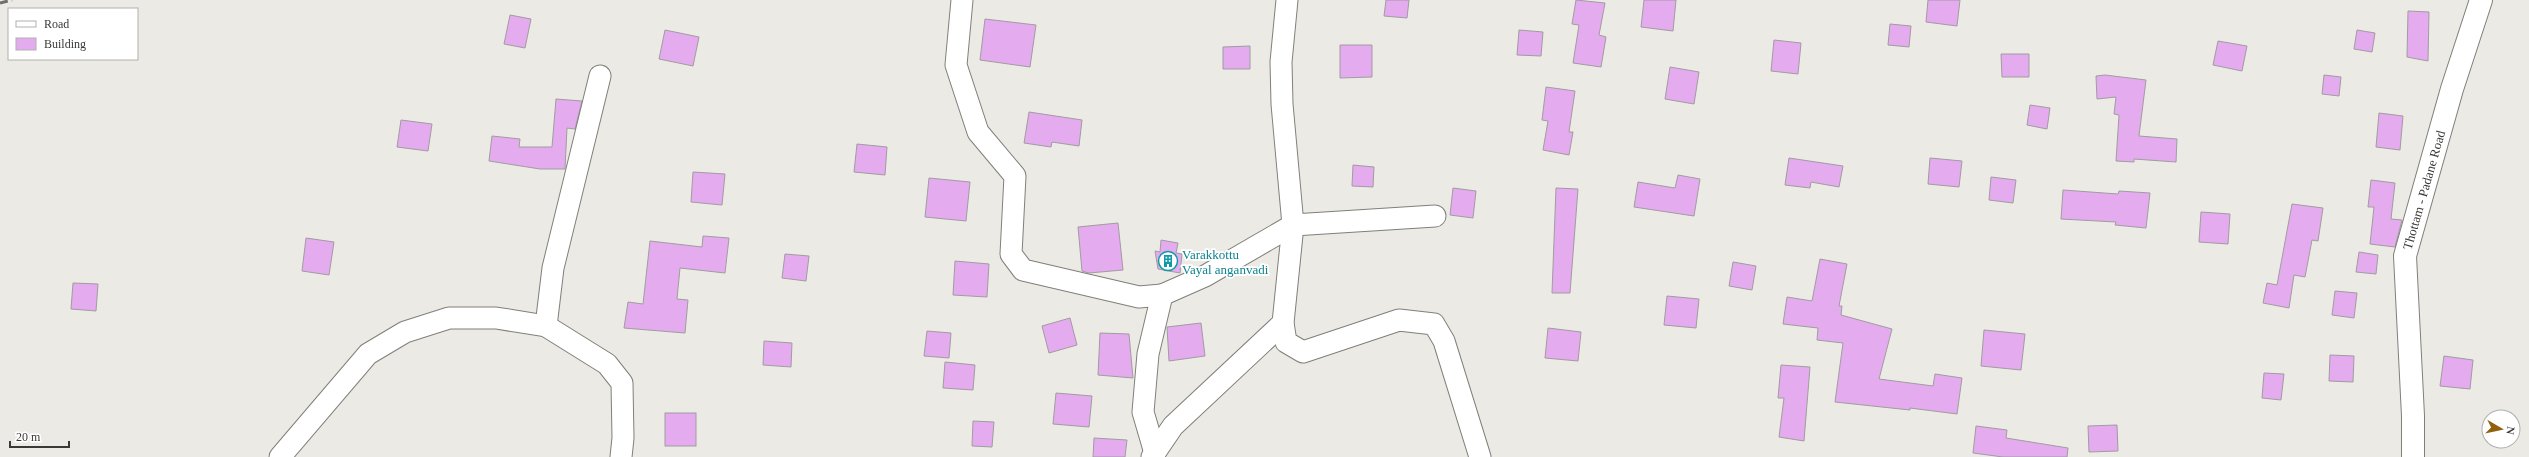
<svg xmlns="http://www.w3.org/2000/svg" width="2529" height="457" font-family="'Times New Roman',serif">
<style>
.building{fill:#e4abef;stroke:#a09ca1}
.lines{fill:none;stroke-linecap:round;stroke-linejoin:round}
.minor-casing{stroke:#817f7a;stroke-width:23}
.tertiary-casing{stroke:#817f7a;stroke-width:24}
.minor{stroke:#fff;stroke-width:21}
.tertiary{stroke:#fff;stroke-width:22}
.rail{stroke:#706e6b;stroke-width:3;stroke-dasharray:8 4;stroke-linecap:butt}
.labels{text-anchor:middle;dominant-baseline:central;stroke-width:3.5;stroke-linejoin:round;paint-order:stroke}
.street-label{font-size:13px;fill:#3a3937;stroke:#fff}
.culture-label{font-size:13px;fill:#0d838f;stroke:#fff;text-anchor:start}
</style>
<rect width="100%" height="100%" fill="#eceae4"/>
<g class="building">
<polygon points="1386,0 1409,0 1407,18 1384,16"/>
<polygon points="1576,0 1605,3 1599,35 1606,37 1601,67 1573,63 1579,25 1572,24"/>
<polygon points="1644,0 1676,0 1673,31 1641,27"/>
<polygon points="1928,0 1960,0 1957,26 1926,22"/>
<polygon points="2408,11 2429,12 2428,61 2407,57"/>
<polygon points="510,15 531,19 525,48 504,44"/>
<polygon points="985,19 1036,25 1030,67 980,60"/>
<polygon points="1890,24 1911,26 1909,47 1888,45"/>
<polygon points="665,30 699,37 693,66 659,59"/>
<polygon points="1519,30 1543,32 1541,56 1517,55"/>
<polygon points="2357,30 2375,33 2372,52 2354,49"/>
<polygon points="1774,40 1801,43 1798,74 1771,71"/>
<polygon points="2218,41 2247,46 2242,71 2213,65"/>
<polygon points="1340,45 1372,45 1372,77 1340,78"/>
<polygon points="1250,46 1250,69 1223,69 1223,47"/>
<polygon points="2001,54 2029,54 2029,77 2002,77"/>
<polygon points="1670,67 1699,72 1694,104 1665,99"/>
<polygon points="2105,75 2146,80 2139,136 2177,139 2176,162 2134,159 2134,162 2116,161 2119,115 2114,114 2116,97 2097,99 2096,76"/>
<polygon points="2324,75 2341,77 2339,96 2322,94"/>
<polygon points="1546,87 1575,91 1569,132 1573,132 1569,155 1543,150 1548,121 1542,120"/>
<polygon points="556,99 582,101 575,129 567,128 565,169 540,169 489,161 492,136 520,139 519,147 552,147"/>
<polygon points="2030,105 2050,108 2047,129 2027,125"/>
<polygon points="1029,112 1082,120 1079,146 1052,142 1051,147 1024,143"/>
<polygon points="2379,113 2403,116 2400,150 2376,147"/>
<polygon points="401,120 432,124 428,151 397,147"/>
<polygon points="857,144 887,147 885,175 854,172"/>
<polygon points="1789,158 1843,166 1839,187 1811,182 1810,188 1785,185"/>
<polygon points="1930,158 1962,161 1959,187 1928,184"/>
<polygon points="1353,165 1374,167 1373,187 1352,186"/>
<polygon points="693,172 725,174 722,205 691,202"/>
<polygon points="1678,175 1700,179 1694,216 1634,207 1638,182 1675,188"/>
<polygon points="1991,177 2016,180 2013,203 1989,200"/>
<polygon points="929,178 970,182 966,221 925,217"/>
<polygon points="2371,180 2395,183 2391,219 2402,220 2395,247 2370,244 2374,207 2368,207"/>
<polygon points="1453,188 1476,191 1473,218 1450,215"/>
<polygon points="1556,188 1578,189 1570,293 1552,293"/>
<polygon points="2063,190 2118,194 2119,191 2150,193 2146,228 2115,225 2116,222 2061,219"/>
<polygon points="2292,204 2323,208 2318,241 2312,240 2305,277 2294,275 2289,308 2263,303 2267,283 2277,285"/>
<polygon points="2201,212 2230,214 2228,244 2199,242"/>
<polygon points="1118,223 1123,270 1089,273 1082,271 1078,227"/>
<polygon points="703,236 729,238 725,273 680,268 677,299 688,300 685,333 624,328 628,302 643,304 650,241 702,247"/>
<polygon points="306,238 334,242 329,275 302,271"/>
<polygon points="1161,240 1178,243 1176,253 1182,254 1180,273 1158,269 1155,251 1160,252"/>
<polygon points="2359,252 2378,255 2376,274 2356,272"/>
<polygon points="785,254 809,256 806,281 782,278"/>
<polygon points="1820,259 1847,264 1839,306 1842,306 1841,315 1892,329 1879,379 1933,386 1935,374 1962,378 1957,414 1910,408 1910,410 1835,402 1843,343 1817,340 1818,328 1783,324 1787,297 1812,301"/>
<polygon points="955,261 989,264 987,297 953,295"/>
<polygon points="1733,262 1756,266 1752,290 1729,286"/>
<polygon points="73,283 98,284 96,311 71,309"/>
<polygon points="2335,291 2357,293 2354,318 2332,315"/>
<polygon points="1667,296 1699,299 1696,328 1664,325"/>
<polygon points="1070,318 1077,345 1049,353 1042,326"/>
<polygon points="1201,323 1205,356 1169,361 1167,327"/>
<polygon points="1548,328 1581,332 1578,361 1545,358"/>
<polygon points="1984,330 2025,334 2021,370 1981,366"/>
<polygon points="927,331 951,333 949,358 924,356"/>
<polygon points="1100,333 1129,334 1133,378 1098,375"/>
<polygon points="764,341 792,343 791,367 763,365"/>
<polygon points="2330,355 2354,356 2353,382 2329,381"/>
<polygon points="2444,356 2473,360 2470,389 2440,386"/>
<polygon points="945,362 975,365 973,390 943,388"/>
<polygon points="1781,365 1810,367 1804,441 1779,437 1784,398 1778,398"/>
<polygon points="2264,373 2284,374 2281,400 2262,398"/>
<polygon points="1056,393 1092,396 1089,427 1053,424"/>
<rect x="665" y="413" width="31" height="33"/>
<polygon points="973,421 994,422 992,447 972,446"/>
<polygon points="2117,425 2118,451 2089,452 2088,426"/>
<polygon points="1976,426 2007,430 2006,438 2068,448 2067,457 2003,457 1973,453"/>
<polygon points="1094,438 1127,440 1125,457 1093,457"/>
</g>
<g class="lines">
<g class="minor-casing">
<g id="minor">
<polyline points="962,0 956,65 978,132 1015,176 1011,254 1023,270 1139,297 1162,295"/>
<polyline points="1287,0 1281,62 1282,104 1293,225 1283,323 1286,342 1303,352 1399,320 1434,324 1444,341 1480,457"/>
<polyline points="546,326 553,268 600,76"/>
<polyline points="1155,453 1143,412 1148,354 1162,295 1205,276 1293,225 1435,216"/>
<polyline points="280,457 368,354 405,332 449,318 496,318 546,326 607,364 622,383 623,438 621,457"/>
<polyline points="1152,457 1173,426 1283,323"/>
</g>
</g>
<g class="tertiary-casing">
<polyline id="tertiary" points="2413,457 2413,416 2405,256 2452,89 2481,0"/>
</g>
<use href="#minor" class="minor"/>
<use href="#tertiary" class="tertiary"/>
<polyline class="rail" points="0,3 12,0"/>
</g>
<defs>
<g id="building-ring" transform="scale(1)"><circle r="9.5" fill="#fff" stroke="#0f9aa8" stroke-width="1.5"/><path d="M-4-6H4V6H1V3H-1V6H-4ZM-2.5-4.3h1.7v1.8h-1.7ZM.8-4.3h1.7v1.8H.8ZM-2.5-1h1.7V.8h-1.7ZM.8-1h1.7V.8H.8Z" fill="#0f9aa8"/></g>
</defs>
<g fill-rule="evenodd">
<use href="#building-ring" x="1168" y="261"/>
</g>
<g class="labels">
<g class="street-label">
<text transform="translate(2424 190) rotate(-74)">Thottam - Padane Road</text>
</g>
<g class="culture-label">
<text x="1182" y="254">Varakkottu<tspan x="1182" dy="15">Vayal anganvadi</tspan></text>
</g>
</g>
<rect x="8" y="8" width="130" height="52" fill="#ffffff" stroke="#b0b0af"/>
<rect x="16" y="21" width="20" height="6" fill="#ffffff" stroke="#b0b0af"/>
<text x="44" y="28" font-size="12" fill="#3a3937">Road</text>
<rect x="16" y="38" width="20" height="12" fill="#e4abef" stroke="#b0b0af"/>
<text x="44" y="48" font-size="12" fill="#3a3937">Building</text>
<g transform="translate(2501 429) rotate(99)"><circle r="19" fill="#ffffff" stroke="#b0b0af"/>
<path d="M0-3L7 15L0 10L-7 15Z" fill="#91620e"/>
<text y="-6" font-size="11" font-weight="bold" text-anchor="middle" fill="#3a3937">N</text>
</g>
<path d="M10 441v6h59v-6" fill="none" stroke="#3a3937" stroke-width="2"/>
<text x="16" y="441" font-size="12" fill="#3a3937" stroke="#ffffff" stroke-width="3" paint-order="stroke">20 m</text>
</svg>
